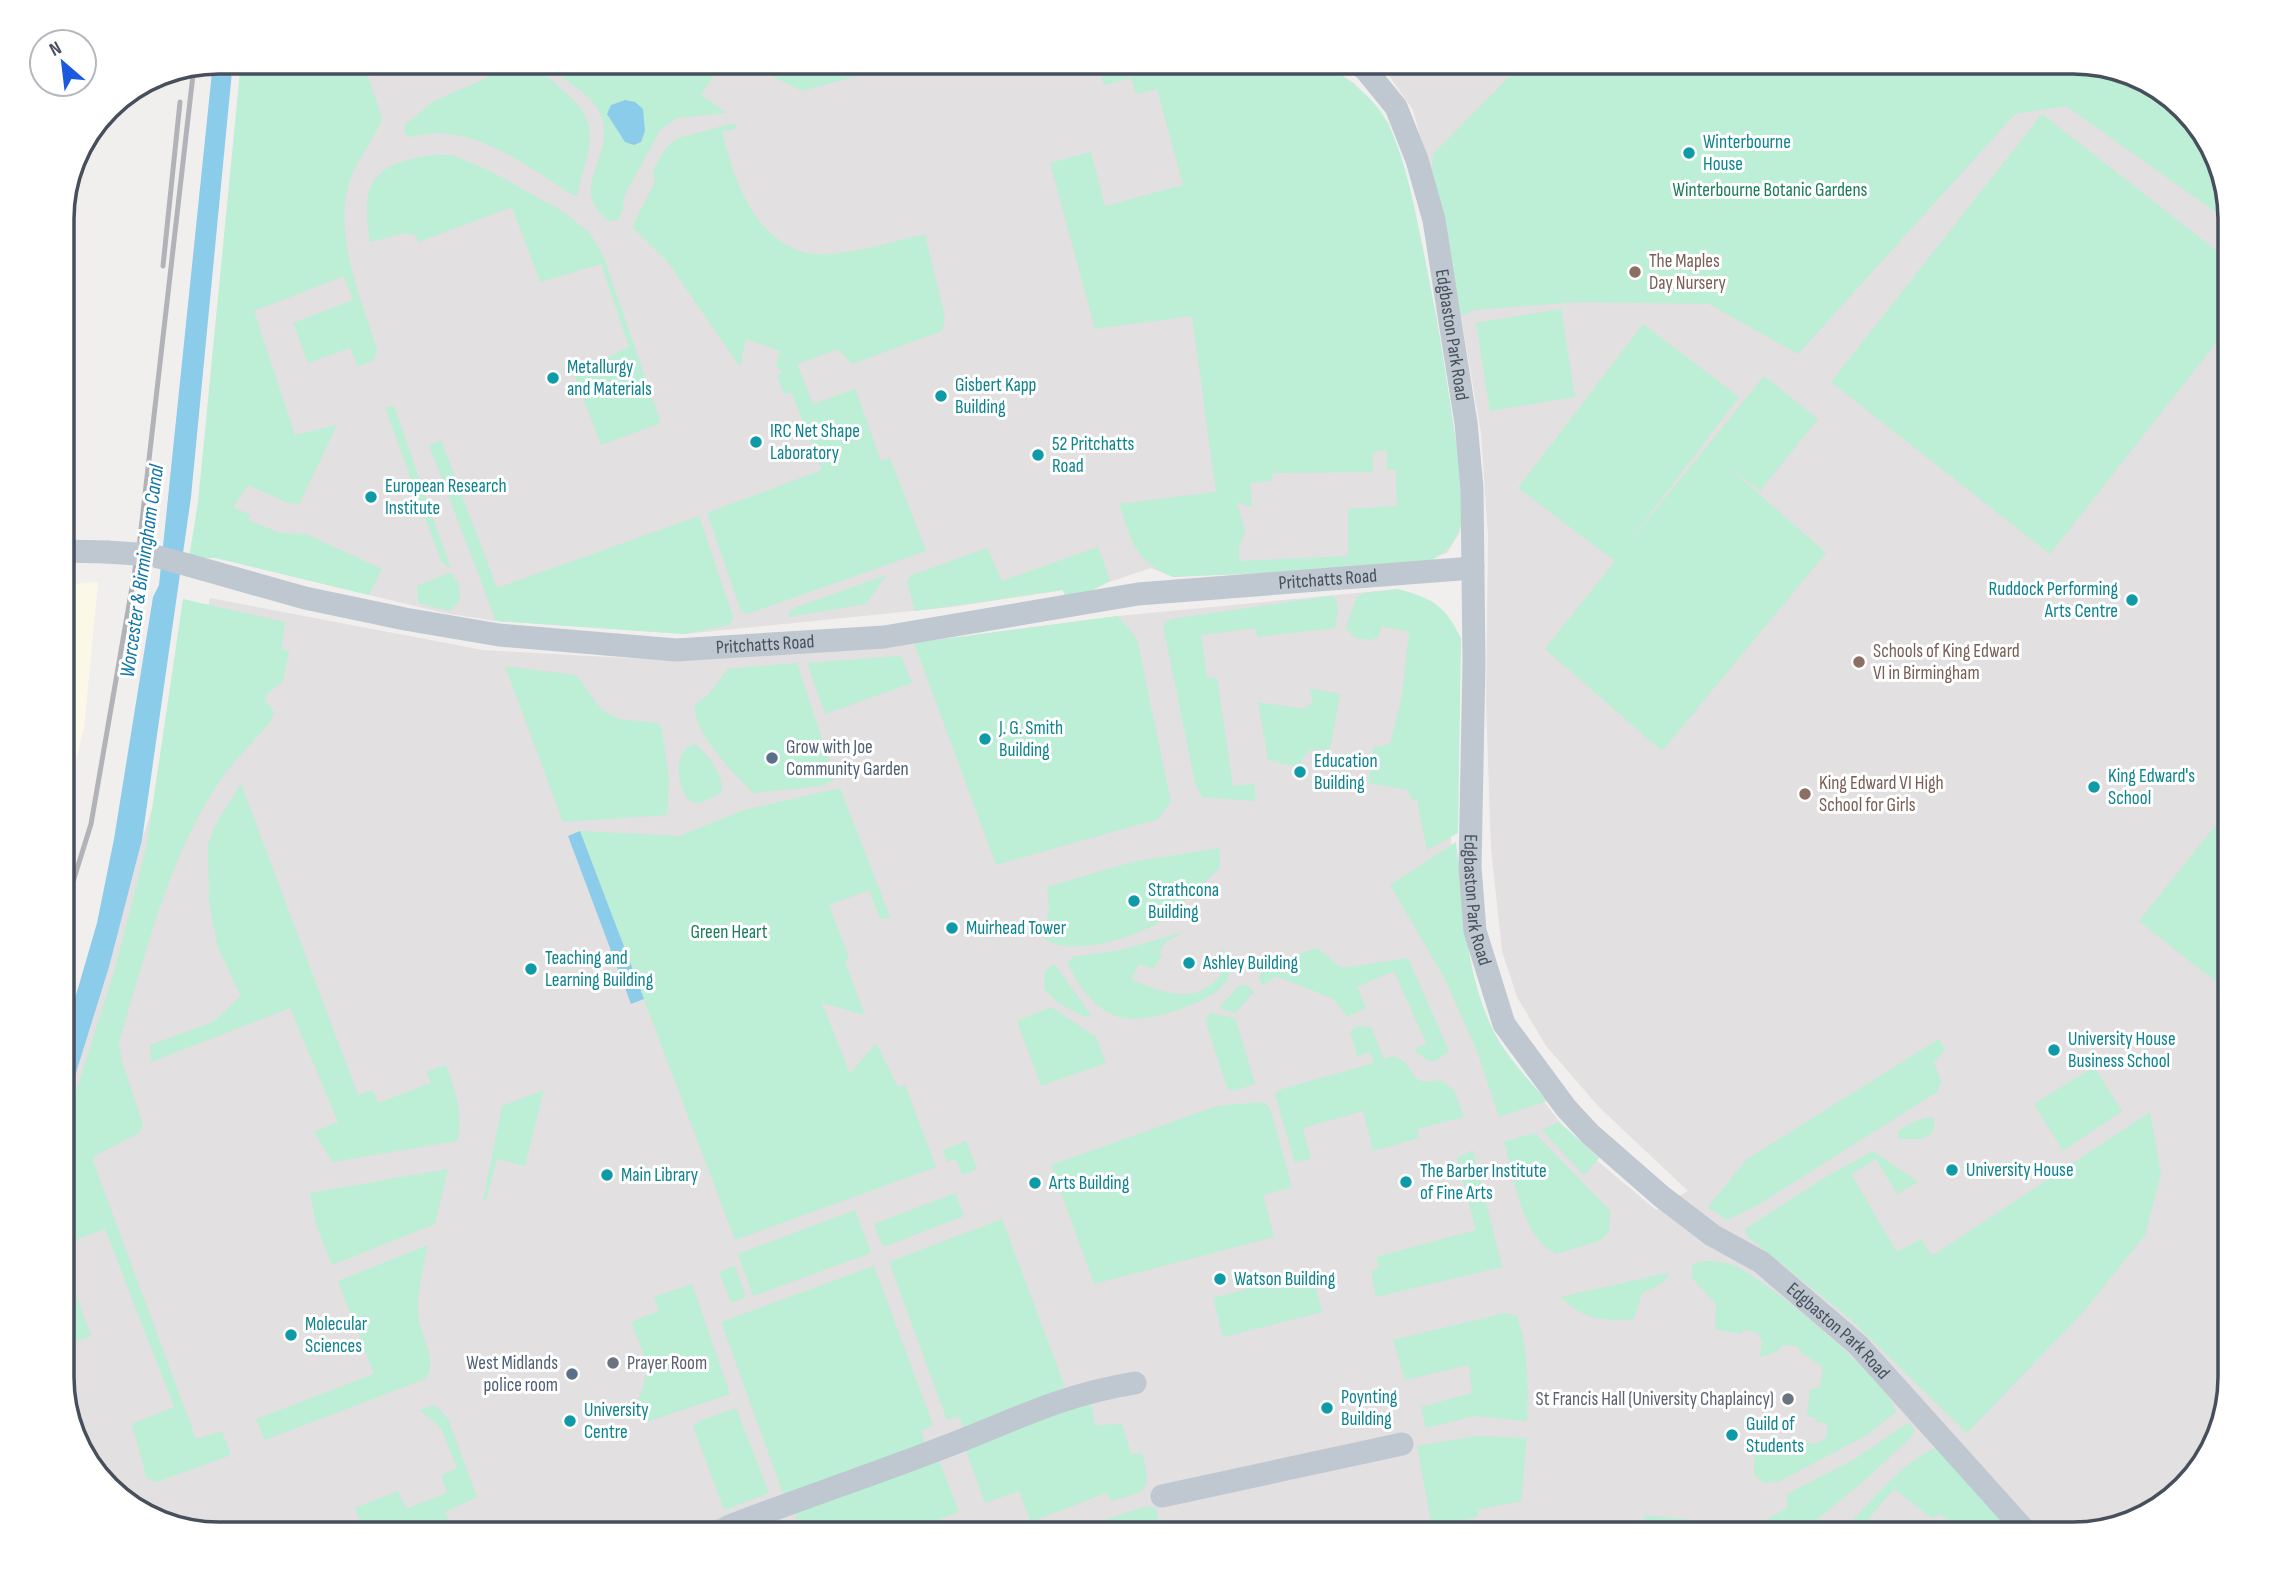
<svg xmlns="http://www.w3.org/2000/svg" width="2292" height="1595" font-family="'Sofia Sans Condensed',sans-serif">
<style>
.commercial{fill:#fcf8e8}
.education{fill:#e2e0e0}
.green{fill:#bdeed6;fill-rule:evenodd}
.water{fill:#8bcceb}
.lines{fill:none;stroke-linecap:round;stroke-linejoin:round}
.minor-tunnel{stroke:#cfcfd1;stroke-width:23;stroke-dasharray:23 11;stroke-linecap:butt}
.minor{stroke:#bfc7d0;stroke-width:23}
.rail{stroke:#b1b3b9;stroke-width:5}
.minor-bridge{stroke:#bfc7d0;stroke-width:23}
.culture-dot{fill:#0f9aa8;stroke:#fff;stroke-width:2.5}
.education-dot{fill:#8d6e63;stroke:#fff;stroke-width:2.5}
.service-dot{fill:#5c6f8a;stroke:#fff;stroke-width:2.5}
.worship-dot{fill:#6b7280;stroke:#fff;stroke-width:2.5}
.labels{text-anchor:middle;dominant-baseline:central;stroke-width:6;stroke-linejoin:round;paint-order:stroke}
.culture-label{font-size:19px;fill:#0d838f;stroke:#fff;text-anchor:start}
.park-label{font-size:19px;fill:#187c56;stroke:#fff}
.education-label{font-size:19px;fill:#785e54;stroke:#fff;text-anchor:start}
.street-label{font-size:19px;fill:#474f5c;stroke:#fff}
.service-label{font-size:19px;fill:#4e5e75;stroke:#fff;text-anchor:start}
.worship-label{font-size:19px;fill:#5b616d;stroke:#fff;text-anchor:start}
.water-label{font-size:21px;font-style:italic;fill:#0e75a8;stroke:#fff}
.rim{fill:none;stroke:#474f5c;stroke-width:3.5}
</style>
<rect width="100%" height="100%" fill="#f1efee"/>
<polygon class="commercial" points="98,582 84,728 62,817 62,585"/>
<g class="education">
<polygon points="257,61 1320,61 1354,83 1375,105 1389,124 1401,159 1437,319 1465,502 1460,532 1447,553 1405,567 1173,577 1151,568 1065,597 1063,590 952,607 684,634 496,621 444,613 216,558"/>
<polygon points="1374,61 2074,61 2161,88 2214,148 2231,218 2231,1377 2204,1464 2152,1513 2074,1534 218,1534 131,1507 82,1455 62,1387 62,1118 109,967 142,840 196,673 210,598 483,650 682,661 904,644 1118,616 1398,589 1416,623 1448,795 1457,921 1489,1031 1576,1143 1656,1210 1688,1191 1599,1107 1546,1046 1517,997 1502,951 1491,849 1486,702 1488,536 1481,433 1461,316 1431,177 1413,110 1385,70"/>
</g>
<g class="green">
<path d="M241,61H362L382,117C375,140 356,159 349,183C333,239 362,298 377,351L374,360L358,366L350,348L308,363L293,323L353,300L344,276L254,311L295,435L337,425L299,504L288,503L248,485L233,507L250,515L248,520L280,533L306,534L382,569L369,595L216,558H189L198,502Z"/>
<path d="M497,61H534C553,89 592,101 590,140C589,158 579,176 578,195L574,196C536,171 489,136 442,133C432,132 420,135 410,137L404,132L405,125L434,101L487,78Z"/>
<path d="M546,61H723L701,95L727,113L677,118L660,130L624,196L623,210L618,220L609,221C566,188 615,158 602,118C592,90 563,84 546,61Z"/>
<polygon points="743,61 973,61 912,74 897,65 802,91"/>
<path d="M1063,61H1320C1346,78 1375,96 1389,126C1406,162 1414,205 1422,244C1440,329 1452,415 1465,502C1459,537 1456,548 1423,565L1173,577C1134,561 1132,541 1119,504L1216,492L1192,316L1095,329L1050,163L1091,152L1105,206L1183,185L1157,89L1136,94L1131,78L1104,85L1098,64L1066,71ZM1381,450L1387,452V470H1396L1397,506L1348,509V556L1239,561V546L1245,532L1237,502L1252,507L1250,483L1271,481L1273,473L1373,472L1372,453Z"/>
<polygon points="1525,61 2074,61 2161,88 2214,148 2231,223 2066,106 2015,114 1798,354 1709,304 1579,302 1473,310 1461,316 1431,177 1433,154"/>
<polygon points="2042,114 2231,262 2231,324 2050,554 1831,382"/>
<path d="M734,123L737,128L722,132C734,179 752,236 803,252C831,261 895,241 925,234L945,318L942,331L852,364L838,349L797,364L813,404L855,389L881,461L890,458L926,551L747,614L741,611L707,513L822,470L791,392L784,394L777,376L782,372L776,366L780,351L746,339L740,367L667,261L632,227L655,182L653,170L666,148L678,138Z"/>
<path d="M435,155H452L492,172L562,211L590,233L604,258L661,423L601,445L574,374L629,347L601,264L540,282L512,207L418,242L415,235L405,233L370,242C360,182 372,163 435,155Z"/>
<polygon points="1561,309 1575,397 1490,411 1476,323"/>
<polygon points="1643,324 1739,397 1621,552 1764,376 1818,419 1760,491 1727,466 1826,553 1662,751 1545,649 1615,561 1518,488"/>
<polygon points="394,406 451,569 441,561 385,408"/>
<polygon points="441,440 497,588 699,516 733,617 730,625 684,634 496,621 429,445"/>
<polygon points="1098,547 1110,581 1093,590 1065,597 1063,590 915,611 907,581 912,575 987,548 1002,581"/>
<polygon points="451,572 459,585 460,601 449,611 418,603 417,586"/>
<polygon points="886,575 866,604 788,617 790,611 797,607"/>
<path d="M1398,589C1433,599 1444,604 1461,638L1458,833L1427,850L1417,800L1411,799L1408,790L1368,783L1373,748L1390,744L1402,696L1409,632L1382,626L1378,637L1371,640L1355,638L1346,628L1356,598L1364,593Z"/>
<polygon points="1331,596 1336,600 1338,609 1335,628 1258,637 1255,628 1201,635 1207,677 1217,678 1233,786 1254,784 1256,801 1202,797 1195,783 1163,625 1171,619"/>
<path d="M183,599L285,622L281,649L289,651L283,681L267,694L265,700L274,712L271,721C255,740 236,758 222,778C168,855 146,954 119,1042L122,1062L143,1125L139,1133L94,1156L93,1161L196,1439L222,1431L231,1455L157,1482L147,1479L132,1424L174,1407L105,1229L62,1245V1135L115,969L147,843Z"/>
<polygon points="1118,616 1137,639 1171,802 1158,819 996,865 914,643"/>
<polygon points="901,656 912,683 825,714 807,663"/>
<path d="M797,663L835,779L821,786L753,793C735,775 691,730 695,705L709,694L728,669Z"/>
<polygon points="505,666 576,675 602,710 619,719 658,723 662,730 669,779 667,815 563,822"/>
<polygon points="1309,688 1340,694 1330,749 1311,750 1301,760 1302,768 1268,760 1258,702 1304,709 1313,701"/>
<path d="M694,744C708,753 723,774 722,792L701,803L691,802C676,790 672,751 694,744Z"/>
<path d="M241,784L358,1095L372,1090L378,1103L431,1083L426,1072L446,1065C455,1091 464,1113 457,1141L332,1162L314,1132L338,1122L290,1008L151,1062L150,1045L213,1022L241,996L218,948L209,902L208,844L217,822Z"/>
<polygon points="840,788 890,917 880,919 869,890 829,905 849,958 845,962 865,1015 822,1003 850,1074 876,1043 898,1087 905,1085 936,1167 735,1240 580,831 679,836 744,810"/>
<polygon points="2216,825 2231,836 2231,960 2215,981 2139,921"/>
<path d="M1456,842C1463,903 1465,971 1492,1028C1505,1055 1527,1078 1547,1101L1499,1117L1477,1051L1444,977L1390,885Z"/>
<path d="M1219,848L1220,868C1204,883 1188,898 1172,913C1149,934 1071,960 1044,938L1049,907L1047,887L1132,862Z"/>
<path d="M1184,932L1166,942L1159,952L1162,955L1153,969L1139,964L1131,979C1164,994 1199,1007 1222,972L1221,949L1231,959C1231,968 1230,976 1224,984C1209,1004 1143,1025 1119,1017C1095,1010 1077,985 1068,963L1073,957L1121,950Z"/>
<polygon points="1317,948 1342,968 1408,958 1449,1051 1436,1061 1428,1061 1414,1050 1426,1043 1394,971 1357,987 1366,1008 1347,1017 1334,999 1276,976 1263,985 1259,980 1260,974 1289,957"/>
<polygon points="1052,965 1055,965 1091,1015 1085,1017 1058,1003 1044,989 1045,972"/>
<polygon points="2231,974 2231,1015 2215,994"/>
<polygon points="1246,985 1254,992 1235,1013 1219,1008 1239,986"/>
<polygon points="1051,1007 1096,1037 1106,1063 1041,1086 1017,1021"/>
<polygon points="1211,1013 1235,1018 1255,1084 1234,1091 1227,1088 1205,1019"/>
<path d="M1358,1026L1371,1027L1384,1059L1395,1056C1418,1066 1406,1088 1440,1080L1454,1090L1464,1117L1417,1129L1419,1138L1373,1151L1363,1111L1303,1128L1311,1159L1295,1163L1275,1094L1282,1089L1374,1063L1370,1052L1357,1056L1350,1031Z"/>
<polygon points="1939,1039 1945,1050 1934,1062 1941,1082 1937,1092 1758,1205 1727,1220 1708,1207 1747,1159"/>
<polygon points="2094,1067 2122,1111 2063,1151 2034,1104"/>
<polygon points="544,1090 525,1166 497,1159 486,1200 483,1200 502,1106"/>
<polygon points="1262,1102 1270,1108 1292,1187 1263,1195 1274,1237 1094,1284 1051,1165 1217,1106"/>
<polygon points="2150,1112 2161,1174 2145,1235 2084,1311 1967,1433 1848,1317 1747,1236 1745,1229 1824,1178 1873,1151 1918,1182 1897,1194 1876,1159 1851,1174 1897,1252 1921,1239 1932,1256"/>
<path d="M1932,1117L1935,1125L1931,1134L1921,1139H1899L1897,1133C1907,1124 1919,1119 1932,1117Z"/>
<polygon points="1559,1122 1599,1158 1584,1175 1542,1130"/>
<path d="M1535,1133L1610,1211L1609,1232L1599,1241L1556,1254C1520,1235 1515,1179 1504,1142Z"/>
<polygon points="966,1141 977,1169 962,1175 956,1159 947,1162 943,1150"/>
<polygon points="1473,1150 1502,1267 1376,1297 1371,1271 1379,1268 1376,1257 1476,1230 1457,1158"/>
<polygon points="448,1169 435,1224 332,1265 316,1225 310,1193"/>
<polygon points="955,1193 964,1216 883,1247 874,1224"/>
<polygon points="855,1210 871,1253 753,1296 738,1254"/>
<polygon points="1002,1219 1065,1387 964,1429 959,1417 947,1420 889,1262"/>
<path d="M428,1245C423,1269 415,1297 419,1322C423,1340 438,1362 425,1379L265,1440L256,1419L374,1374L338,1281Z"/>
<polygon points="62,1258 91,1336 62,1347"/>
<path d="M1701,1261C1712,1261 1723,1261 1733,1265C1765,1278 1889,1381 1896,1412L1865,1436L1780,1481L1765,1483L1754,1475V1458L1758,1454H1777L1780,1440L1816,1444L1826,1438L1828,1424L1816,1422L1815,1417L1807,1416L1810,1390L1820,1387L1823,1367L1803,1354L1797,1346L1783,1345L1778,1351L1760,1357L1762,1341L1758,1333L1745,1330L1740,1334L1715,1329L1716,1304L1691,1277L1693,1264Z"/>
<polygon points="735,1266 746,1297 731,1303 719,1272"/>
<polygon points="874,1266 933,1425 921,1431 925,1443 784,1496 721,1322"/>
<polygon points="1312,1272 1322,1312 1223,1337 1213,1298"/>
<path d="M1667,1273L1669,1275L1661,1284L1642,1293L1634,1319C1605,1322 1581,1319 1561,1297Z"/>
<path d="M692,1284L730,1394L643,1423L636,1404C653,1369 645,1357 631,1322L659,1311L654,1297Z"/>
<path d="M1505,1313L1517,1316C1529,1350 1528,1385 1527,1421L1475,1416L1426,1428L1421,1407L1472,1393L1469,1365L1405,1380L1393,1340Z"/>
<polygon points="435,1405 448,1419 477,1497 445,1512 454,1534 365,1534 355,1508 398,1491 406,1509 447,1493 441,1476 457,1468 441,1428 420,1410"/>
<path d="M1091,1405L1095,1425L1122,1424L1131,1454L1142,1453C1152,1492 1148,1491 1111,1501L1106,1493L1031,1522L1019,1491L985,1503L965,1448L1059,1411Z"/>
<polygon points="736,1408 769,1493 724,1510 693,1426 702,1420"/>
<polygon points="1906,1424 1910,1424 1914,1429 1913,1435 1864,1481 1799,1534 1642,1534 1645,1515 1754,1527 1787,1508 1787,1494 1855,1459"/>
<polygon points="1477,1436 1527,1438 1521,1501 1477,1510 1478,1517 1432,1527 1417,1446"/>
<path d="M1941,1447L2015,1534H1971L1939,1514L1933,1519L1894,1489L1856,1533L1847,1526C1870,1503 1910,1453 1941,1447Z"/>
<polygon points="938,1458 959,1512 901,1534 802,1534 794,1511"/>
<polygon points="1147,1506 1156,1508 1161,1534 1062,1534"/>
</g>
<g class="water">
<polygon points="233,61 191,497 142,840 109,967 62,1118 62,1043 97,923 114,839 153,597 159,585 213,62"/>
<polygon points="625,100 635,102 643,109 645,131 641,142 634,145 625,142 607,114 611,105"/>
<polygon points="580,831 644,999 631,1004 568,836"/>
</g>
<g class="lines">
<polyline class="minor-tunnel" points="711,1534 730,1526"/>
<g class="minor">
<path id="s1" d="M1353,61L1365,69L1396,107L1417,160L1434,220L1466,423L1472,488L1474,663L1470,867L1475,931L1504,1024L1566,1108L1590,1134L1661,1196L1712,1235L1761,1262L1858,1345L2028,1534"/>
<polyline points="62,551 107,552"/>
<path id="s2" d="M188,565L305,598L405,619L499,635L676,650L884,637L1138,594L1473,568"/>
<polyline points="1162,1496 1402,1444"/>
<path d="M730,1526C802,1498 875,1474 947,1446C1015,1420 1061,1395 1135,1383"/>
</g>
<g class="rail">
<polyline points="163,266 180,102"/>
<polyline points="62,917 91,824 139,547 194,66"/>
</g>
<polyline class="minor-bridge" points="107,552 151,555 188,565"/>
</g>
<g class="culture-dot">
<circle cx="1689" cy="153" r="7"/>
<circle cx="553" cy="378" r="7"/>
<circle cx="941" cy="396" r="7"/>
<circle cx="756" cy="442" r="7"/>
<circle cx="1038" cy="455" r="7"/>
<circle cx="371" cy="497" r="7"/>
<circle cx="2132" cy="600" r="7"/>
<circle cx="985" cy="739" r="7"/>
<circle cx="1300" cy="772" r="7"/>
<circle cx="2094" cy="787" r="7"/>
<circle cx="1134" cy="901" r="7"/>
<circle cx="952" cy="928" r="7"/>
<circle cx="1189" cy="963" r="7"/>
<circle cx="531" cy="969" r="7"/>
<circle cx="2054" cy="1050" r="7"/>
<circle cx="1952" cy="1170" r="7"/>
<circle cx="607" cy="1175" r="7"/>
<circle cx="1406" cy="1182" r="7"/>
<circle cx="1035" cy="1183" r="7"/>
<circle cx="1220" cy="1279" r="7"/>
<circle cx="291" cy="1335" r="7"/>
<circle cx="1327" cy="1408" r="7"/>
<circle cx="570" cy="1421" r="7"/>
<circle cx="1732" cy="1435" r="7"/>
</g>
<g class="education-dot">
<circle cx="1635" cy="272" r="7"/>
<circle cx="1859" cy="662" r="7"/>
<circle cx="1805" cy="794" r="7"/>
</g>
<g class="service-dot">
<circle cx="772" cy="758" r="7"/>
<circle cx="572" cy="1374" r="7"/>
</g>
<g class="worship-dot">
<circle cx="613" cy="1363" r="7"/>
<circle cx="1788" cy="1399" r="7"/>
</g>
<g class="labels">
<g class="culture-label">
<text x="1703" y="142">Winterbourne<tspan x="1703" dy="22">House</tspan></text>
<text x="567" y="367">Metallurgy<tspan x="567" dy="22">and Materials</tspan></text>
<text x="955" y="385">Gisbert Kapp<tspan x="955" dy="22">Building</tspan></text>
<text x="770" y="431">IRC Net Shape<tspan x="770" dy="22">Laboratory</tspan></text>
<text x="1052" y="444">52 Pritchatts<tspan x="1052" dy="22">Road</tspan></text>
<text x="385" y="486">European Research<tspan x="385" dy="22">Institute</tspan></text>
<text x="2118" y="589" text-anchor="end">Ruddock Performing<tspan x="2118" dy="22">Arts Centre</tspan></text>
<text x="999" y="728">J. G. Smith<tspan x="999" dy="22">Building</tspan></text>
<text x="1314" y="761">Education<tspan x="1314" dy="22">Building</tspan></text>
<text x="2108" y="776">King Edward's<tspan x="2108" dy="22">School</tspan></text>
<text x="1148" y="890">Strathcona<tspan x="1148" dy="22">Building</tspan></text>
<text x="966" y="928">Muirhead Tower</text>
<text x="545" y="958">Teaching and<tspan x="545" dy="22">Learning Building</tspan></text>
<text x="1203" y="963">Ashley Building</text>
<text x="2068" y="1039">University House<tspan x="2068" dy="22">Business School</tspan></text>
<text x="1966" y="1170">University House</text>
<text x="1420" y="1171">The Barber Institute<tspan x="1420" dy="22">of Fine Arts</tspan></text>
<text x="621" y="1175">Main Library</text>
<text x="1049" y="1183">Arts Building</text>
<text x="1234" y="1279">Watson Building</text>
<text x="305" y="1324">Molecular<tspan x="305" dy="22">Sciences</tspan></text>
<text x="1341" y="1397">Poynting<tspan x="1341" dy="22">Building</tspan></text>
<text x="584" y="1410">University<tspan x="584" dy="22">Centre</tspan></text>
<text x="1746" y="1424">Guild of<tspan x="1746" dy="22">Students</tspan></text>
</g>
<g class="park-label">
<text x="1770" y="190">Winterbourne Botanic Gardens</text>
<text x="729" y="932">Green Heart</text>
</g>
<g class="education-label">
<text x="1649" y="261">The Maples<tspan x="1649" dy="22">Day Nursery</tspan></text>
<text x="1873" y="651">Schools of King Edward<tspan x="1873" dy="22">VI in Birmingham</tspan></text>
<text x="1819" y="783">King Edward VI High<tspan x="1819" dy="22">School for Girls</tspan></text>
</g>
<g class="street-label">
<text stroke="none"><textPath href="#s1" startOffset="299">Edgbaston Park Road</textPath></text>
<text stroke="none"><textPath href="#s2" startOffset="1153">Pritchatts Road</textPath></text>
<text stroke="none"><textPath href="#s2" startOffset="586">Pritchatts Road</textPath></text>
<text stroke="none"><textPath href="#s1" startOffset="866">Edgbaston Park Road</textPath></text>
<text stroke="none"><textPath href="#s1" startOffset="1452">Edgbaston Park Road</textPath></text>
</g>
<g class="service-label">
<text x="786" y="747">Grow with Joe<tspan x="786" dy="22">Community Garden</tspan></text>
<text x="558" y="1363" text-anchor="end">West Midlands<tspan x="558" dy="22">police room</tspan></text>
</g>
<g class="worship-label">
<text x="627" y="1363">Prayer Room</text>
<text x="1774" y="1399" text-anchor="end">St Francis Hall (University Chaplaincy)</text>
</g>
<g class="water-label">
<text transform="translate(142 571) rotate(-82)">Worcester &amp; Birmingham Canal</text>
</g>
</g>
<path d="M0 0H2292V1595H0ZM219 74H2073A145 145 0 0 1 2218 219V1377A145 145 0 0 1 2073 1522H219A145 145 0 0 1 74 1377V219A145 145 0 0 1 219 74Z" fill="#fff" fill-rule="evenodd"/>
<path class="rim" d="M219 74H2073A145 145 0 0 1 2218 219V1377A145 145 0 0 1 2073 1522H219A145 145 0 0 1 74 1377V219A145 145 0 0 1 219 74Z"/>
<g transform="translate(63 63) rotate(332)"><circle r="33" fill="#ffffff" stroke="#b5b9be" stroke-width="2"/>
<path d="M0-5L12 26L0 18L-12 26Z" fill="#1b5ade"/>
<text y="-10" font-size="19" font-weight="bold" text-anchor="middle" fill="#474f5c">N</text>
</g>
</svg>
